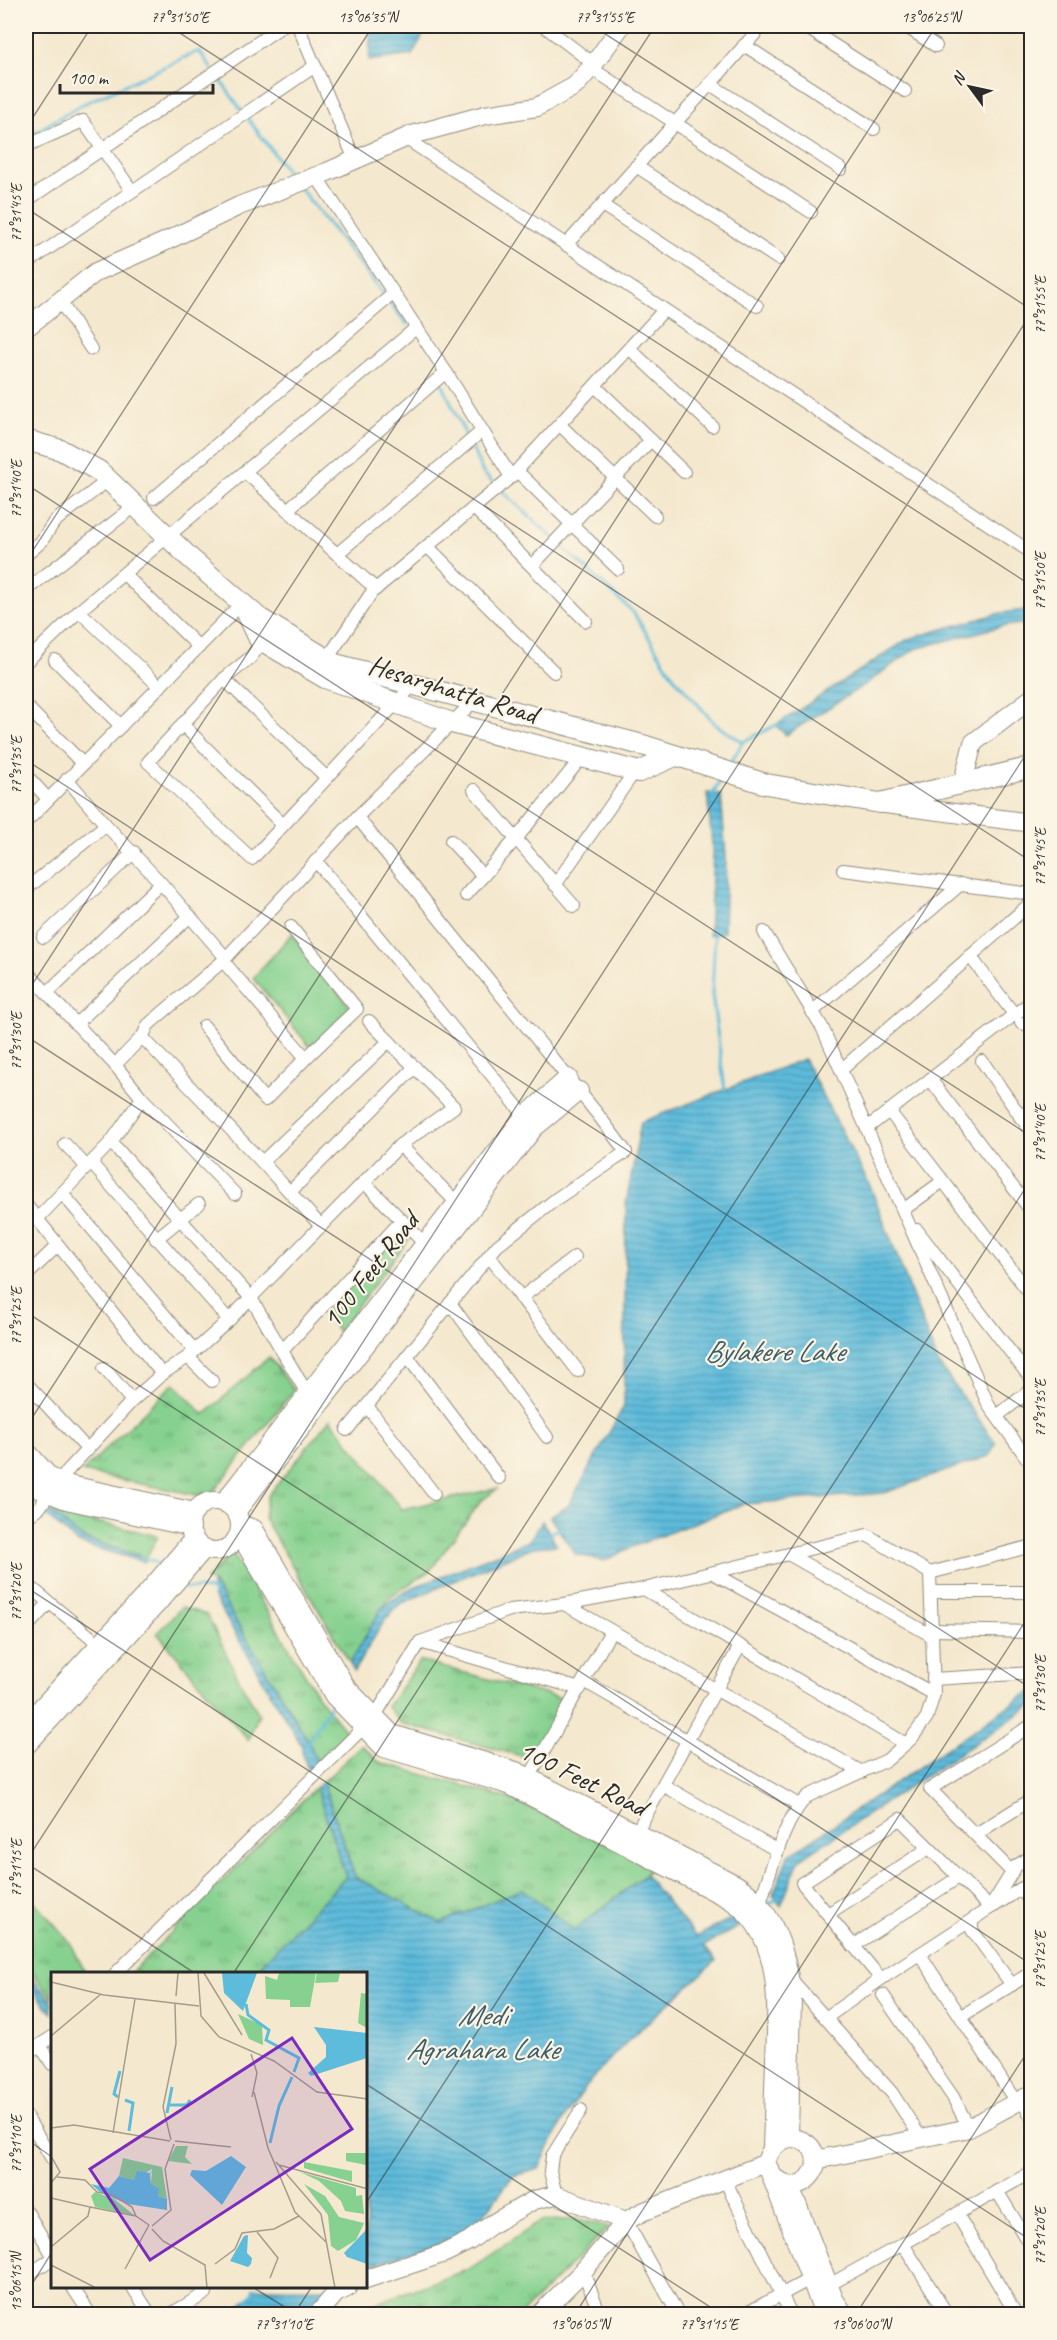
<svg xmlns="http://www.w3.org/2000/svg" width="1057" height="2340" font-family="Caveat,sans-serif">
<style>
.grass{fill:url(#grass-tufts);stroke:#587e5d;stroke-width:1.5}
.park{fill:#86d18f;stroke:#587e5d;stroke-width:1.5}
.water{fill:url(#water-rules);stroke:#447383;stroke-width:1.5}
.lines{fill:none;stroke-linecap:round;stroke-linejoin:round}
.stream{stroke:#5dbbdb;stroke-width:3}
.street-casing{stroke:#908a7c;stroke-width:14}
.secondary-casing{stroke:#908a7c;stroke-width:20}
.primary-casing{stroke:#908a7c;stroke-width:22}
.street{stroke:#fff;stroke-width:12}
.secondary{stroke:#fff;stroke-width:18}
.primary{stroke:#fff;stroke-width:20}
.ticks{fill:none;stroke:#2b2b2b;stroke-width:1.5;stroke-opacity:0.45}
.labels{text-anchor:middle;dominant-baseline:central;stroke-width:4.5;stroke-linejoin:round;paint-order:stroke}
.street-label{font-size:28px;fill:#2b2b2b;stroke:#fcf5e5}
.water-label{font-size:30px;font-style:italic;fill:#3c5d69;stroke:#fcf5e5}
.inset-river{fill:none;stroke:#5dbbdb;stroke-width:3}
.inset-road{fill:none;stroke:#a49c8d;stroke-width:1.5}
.view{fill:#7b2cbf;fill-opacity:0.15;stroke:#7b2cbf;stroke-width:3}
.inset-edge{fill:none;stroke:#2b2b2b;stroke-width:3}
.neatline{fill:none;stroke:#2b2b2b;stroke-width:2}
.ticks-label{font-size:15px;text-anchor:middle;fill:#2b2b2b}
</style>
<defs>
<pattern id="grass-tufts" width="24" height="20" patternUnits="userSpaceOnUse" patternTransform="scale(1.5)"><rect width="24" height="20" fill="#86d18f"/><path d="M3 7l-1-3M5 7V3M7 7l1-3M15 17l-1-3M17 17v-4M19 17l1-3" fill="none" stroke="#6eaa75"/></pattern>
<pattern id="water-rules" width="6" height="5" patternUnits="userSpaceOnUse" patternTransform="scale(1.5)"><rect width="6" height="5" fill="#5dbbdb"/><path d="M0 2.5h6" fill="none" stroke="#4d98b2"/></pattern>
</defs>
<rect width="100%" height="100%" fill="#fcf5e5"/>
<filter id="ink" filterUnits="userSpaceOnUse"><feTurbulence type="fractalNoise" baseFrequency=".0167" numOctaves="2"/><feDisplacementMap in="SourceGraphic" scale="12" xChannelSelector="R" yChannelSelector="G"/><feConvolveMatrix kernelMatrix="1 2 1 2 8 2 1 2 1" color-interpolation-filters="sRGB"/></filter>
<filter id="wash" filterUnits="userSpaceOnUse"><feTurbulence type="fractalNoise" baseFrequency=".008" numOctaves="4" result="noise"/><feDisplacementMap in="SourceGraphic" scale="24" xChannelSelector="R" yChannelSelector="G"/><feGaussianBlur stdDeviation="1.35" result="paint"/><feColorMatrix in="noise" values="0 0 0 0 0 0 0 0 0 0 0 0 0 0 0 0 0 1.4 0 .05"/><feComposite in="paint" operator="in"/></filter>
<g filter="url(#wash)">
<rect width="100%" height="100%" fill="#f4e8ce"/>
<g class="grass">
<polygon points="269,1357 294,1390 214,1491 205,1495 197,1495 82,1472 174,1383 204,1415"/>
<polygon points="330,1419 402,1509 499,1488 481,1501 429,1572 390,1596 350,1663 264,1518 267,1497"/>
<polygon points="49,1511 158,1536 146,1558 82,1538"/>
<polygon points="232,1552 319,1698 347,1733 317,1762 309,1742 212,1582 206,1580"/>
<polygon points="182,1607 207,1615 243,1687 259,1714 248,1740 157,1633"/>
<polygon points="420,1661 567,1700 532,1759 400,1723 387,1707"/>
<polygon points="362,1745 379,1762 514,1800 651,1865 645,1875 574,1930 522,1889 441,1923 355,1877 323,1782"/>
<polygon points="316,1787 346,1877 261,1965 268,1974 130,1974"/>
<polygon points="26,1892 70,1942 86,1974 52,1974 52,1998 26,1963"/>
<polygon points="577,2219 609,2227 521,2314 359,2314 368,2306 469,2269 541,2221"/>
</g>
<g class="park">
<polygon points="292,934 350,1007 311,1048 253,978"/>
<polygon points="399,1230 409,1239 338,1332 326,1312"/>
</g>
<g class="water">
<polygon points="371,26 428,26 412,55 369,61"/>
<polygon points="1031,609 1031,623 1002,626 915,649 863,686 786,735 776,725 908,639 996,614"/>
<polygon points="707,793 721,795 726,857 724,932 709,936 713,854"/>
<polygon points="804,1059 871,1188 938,1363 996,1443 989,1456 884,1493 743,1504 632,1547 604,1561 575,1554 550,1517 568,1506 624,1406 626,1204 641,1122"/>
<polygon points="49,1511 82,1538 146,1558 144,1562 78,1543 42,1512"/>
<polygon points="542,1521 557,1545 533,1547 400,1604 384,1621 354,1671 350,1663 381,1609 393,1599 414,1587 529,1541"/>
<polygon points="212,1581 309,1742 317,1762 308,1770 302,1752 302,1746 213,1596"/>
<polygon points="1031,1691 1031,1706 799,1860 781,1906 773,1895 788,1856"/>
<path d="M323,1782L355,1877L441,1923L522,1889L574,1930L645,1875L696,1937L734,1917L738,1927L704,1946L716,1961C673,2001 623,2040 587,2086C567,2111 552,2139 539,2169L513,2176L483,2216L457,2238L366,2267V1974H268L261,1965L346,1877L316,1787Z"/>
<polygon points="26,1970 52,2002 52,2013 26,1981"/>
<polygon points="253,2288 327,2288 309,2314 230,2314 255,2293"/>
</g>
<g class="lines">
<g class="stream">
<polyline points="216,74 242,111"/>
<polyline points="246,116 292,178"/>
<polyline points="26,138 81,105 199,51 212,69"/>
<polyline points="300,188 385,296"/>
<polyline points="389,301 407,324"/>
<polyline points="441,381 467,438"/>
<polyline points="471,446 483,473 496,485"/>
<polyline points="501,490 553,538"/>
<polyline points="558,543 633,612 673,676 716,725 743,742"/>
<polyline points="730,764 743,742 778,724"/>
<polyline points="713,798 713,794 722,777"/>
<polyline points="715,933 712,994 725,1090"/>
<polyline points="29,1494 39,1504"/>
<polyline points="548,1534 561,1528"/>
<polyline points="143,1558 154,1561 161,1567"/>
<polyline points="182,1585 185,1588 212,1590 214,1594"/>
<polyline points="308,1742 332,1702"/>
<polyline points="767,1905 776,1900 778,1896"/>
<polyline points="247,2301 257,2288"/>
</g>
</g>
</g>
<g filter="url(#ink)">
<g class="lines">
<g class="street-casing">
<g id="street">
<polyline points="298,26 355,160"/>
<polyline points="544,26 594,64"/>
<polyline points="804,26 905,91"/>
<polyline points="905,26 936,46"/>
<polyline points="744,45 874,129"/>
<polyline points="591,68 811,212"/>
<polyline points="710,84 841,169"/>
<polyline points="405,138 1032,553"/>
<polyline points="26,146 83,121 132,191"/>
<polyline points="636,166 778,259"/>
<polyline points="316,176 446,372 511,477"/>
<polyline points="26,201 282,26"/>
<polyline points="602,205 757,306"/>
<polyline points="566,245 762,26"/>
<polyline points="26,264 315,66"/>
<polyline points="60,301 91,349"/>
<polyline points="630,349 712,426"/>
<polyline points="595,386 684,472"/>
<polyline points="560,425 655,516"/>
<polyline points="517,471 618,569"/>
<polyline points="245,472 376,589"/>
<polyline points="154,498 394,293"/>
<polyline points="474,508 586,621"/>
<polyline points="287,510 446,372"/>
<polyline points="427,546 554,672"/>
<polyline points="337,554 482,431"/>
<polyline points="26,555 41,542 54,522 108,480"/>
<polyline points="532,566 651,440"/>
<polyline points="124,574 199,647"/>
<polyline points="26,590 135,506"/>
<polyline points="79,611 160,687"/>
<polyline points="259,634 257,649 250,658 224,679 148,762 252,859 412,686"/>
<polyline points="329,656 372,592 511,477 664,310"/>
<polyline points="55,660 121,726"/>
<polyline points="26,662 79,611 417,327"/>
<polyline points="224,679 327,778"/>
<polyline points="26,706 83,764"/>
<polyline points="182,724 283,825"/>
<polyline points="26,775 48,799"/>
<polyline points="67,779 106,825 161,883 226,958"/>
<polyline points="474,790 574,906"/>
<polyline points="26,822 242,603"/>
<polyline points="451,841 483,876"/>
<polyline points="316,861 525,1116"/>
<polyline points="843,870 1032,894"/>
<polyline points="555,885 635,771"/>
<polyline points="26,889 106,825"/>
<polyline points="466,895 516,839 582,757"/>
<polyline points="291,927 357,1009 306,1058"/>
<polyline points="764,932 822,1027 989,1406 1032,1465"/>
<polyline points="43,937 134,852"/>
<polyline points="970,956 1014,1014"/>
<polyline points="30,975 115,1065"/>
<polyline points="47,993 161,883"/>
<polyline points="812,1012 961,884"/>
<polyline points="1021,1023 1032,1026"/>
<polyline points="76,1024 190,916"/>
<polyline points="204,1026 265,1100 306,1058 223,961"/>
<polyline points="142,1037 262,1162 321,1226"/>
<polyline points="982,1061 1032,1133"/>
<polyline points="841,1070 1032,902"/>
<polyline points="930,1079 1032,1212"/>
<polyline points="142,1098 235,1194"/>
<polyline points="889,1111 1032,1296"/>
<polyline points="1020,1117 1032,1109"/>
<polyline points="867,1128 1032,1001"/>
<polyline points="111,1142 251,1298 308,1395"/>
<polyline points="65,1144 87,1167"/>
<polyline points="400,1145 457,1203"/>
<polyline points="262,1162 389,1041"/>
<polyline points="91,1163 229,1320"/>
<polyline points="364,1182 425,1244"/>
<polyline points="290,1192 415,1067"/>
<polyline points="62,1193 194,1350"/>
<polyline points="26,1205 162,1374"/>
<polyline points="903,1210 943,1181"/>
<polyline points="38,1218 111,1142 142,1098 115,1065 143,1036 148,1025 223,961 357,817 473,702"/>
<polyline points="917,1230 1032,1380"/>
<polyline points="156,1239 199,1204"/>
<polyline points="489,1256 578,1371"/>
<polyline points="26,1276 57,1246"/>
<polyline points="521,1298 575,1257"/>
<polyline points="450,1303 547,1437"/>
<polyline points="282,1351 402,1220"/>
<polyline points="407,1356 499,1478"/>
<polyline points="188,1357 212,1381"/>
<polyline points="104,1368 132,1401"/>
<polyline points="26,1383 88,1450"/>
<polyline points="367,1406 434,1494"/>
<polyline points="997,1416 1032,1389"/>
<polyline points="347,1430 497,1246 556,1199 626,1152 599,1116 357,817"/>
<polyline points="26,1446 53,1476"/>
<polyline points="26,1518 40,1507 58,1481 132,1401 162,1374 188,1357 229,1320 400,1145 454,1107 369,1021"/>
<polyline points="790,1555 932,1636"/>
<polyline points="713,1573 934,1694"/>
<polyline points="26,1583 99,1644"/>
<polyline points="644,1589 906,1744"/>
<polyline points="931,1592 1032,1592"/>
<polyline points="564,1604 862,1772"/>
<polyline points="26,1628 49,1603"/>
<polyline points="932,1630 1032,1632"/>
<polyline points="420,1642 580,1689"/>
<polyline points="933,1679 1032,1673"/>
<polyline points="584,1681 799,1805"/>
<polyline points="529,1778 611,1631"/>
<polyline points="663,1785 778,1851"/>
<polyline points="636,1833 740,1646"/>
<polyline points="976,1834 1032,1799"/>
<polyline points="1012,1872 930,1789 1032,1725"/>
<path d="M760,1903C770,1874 785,1816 808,1796L887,1760L912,1738L927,1717L934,1694L930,1573"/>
<polyline points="994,1906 1022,1888 1032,1906"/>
<polyline points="828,1914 929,1848"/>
<polyline points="977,1917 972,1920 972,1930 1012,1985"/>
<polyline points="853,1946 959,1877"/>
<polyline points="923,1959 1016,2102"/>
<polyline points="115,1974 375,1716 420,1642 510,1610 564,1604 644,1589 867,1535 930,1573 1032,1546"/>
<polyline points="790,1978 892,2093 921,2138"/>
<polyline points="881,1979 802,1883 900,1819 990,1908"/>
<polyline points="883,1995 953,2097 969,2128"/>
<polyline points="962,2016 1032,1972"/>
<polyline points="827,2017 881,1979 990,1908 1016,1866 1032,1856"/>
<polyline points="40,2045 52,2064"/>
<polyline points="26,2054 52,2037"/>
<polyline points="1021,2099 1032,2118"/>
<polyline points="26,2116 52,2159"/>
<polyline points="724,2178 791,2314"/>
<polyline points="997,2191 1032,2248"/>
<polyline points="556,2195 550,2171 552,2156 581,2110"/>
<polyline points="26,2210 52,2254"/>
<polyline points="957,2214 1016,2314"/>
<polyline points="626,2221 678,2314"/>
<polyline points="903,2244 947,2314"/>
<polyline points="583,2271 600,2314"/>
<polyline points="26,2276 52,2259"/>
<polyline points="829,2285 1032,2172"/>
<polyline points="73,2288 90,2314"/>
<polyline points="133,2288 150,2314"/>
<polyline points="171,2314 206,2293 202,2288"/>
<polyline points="745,2314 810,2279"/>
</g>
</g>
<g class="secondary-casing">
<g id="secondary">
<polyline points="26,328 96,272 162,243 239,206 327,172 412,135 485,115 537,107 575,86 594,64 621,26"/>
<polyline points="963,782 973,743 1032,698"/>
<polyline points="885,804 1032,823"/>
<polyline points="26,1468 70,1485 195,1512"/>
<polyline points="26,1484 66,1500 191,1527"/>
<circle cx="215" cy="1526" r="25"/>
<polyline points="223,1503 523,1118 568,1078"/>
<polyline points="236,1512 534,1128 579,1091"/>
<path d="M240,1524L254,1529L346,1687L392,1734L516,1771L737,1885C776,1910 787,1954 792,1998L789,2138"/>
<path d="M236,1539L243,1540L334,1696L384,1748L509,1785L729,1899C783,1932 777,2005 775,2060C774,2089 773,2119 772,2148"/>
<polyline points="26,1724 146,1594 194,1538"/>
<polyline points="26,1746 157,1604 205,1548"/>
<path d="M789,2138C824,2138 825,2183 790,2186L774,2178L766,2163C769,2150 776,2142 789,2138Z"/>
<polyline points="816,2160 969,2128 1032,2094"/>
<polyline points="790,2186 834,2299 844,2314"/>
<polyline points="366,2279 445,2253 469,2241 492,2224 534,2200 556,2195 626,2221 642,2212 766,2163 821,2306 826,2314"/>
<polyline points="318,2314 336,2293 347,2288"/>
<polyline points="540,2314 583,2271 626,2221"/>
</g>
</g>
<g class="primary-casing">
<g id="primary">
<polyline points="26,440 61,450 99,471 190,558 259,618 335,664 646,746 766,784 880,803 1032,767"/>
<polyline points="245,609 259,639 325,678 452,723 639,772 675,756"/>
</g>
</g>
<use href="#street" class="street"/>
<use href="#secondary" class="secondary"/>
<use href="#primary" class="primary"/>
</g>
</g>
<path class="ticks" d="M169,26L1032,586M593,26L1032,310M1018,26L1032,34M26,128L92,26M26,208L1032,862M26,484L1032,1137M26,561L373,26M26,760L1032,1413M26,994L655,26M26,1036L1032,1689M26,1312L1032,1965M26,1427L936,26M26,1587L1032,2241M26,1861L1032,312M26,1863L196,1974M233,1974L1032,745M366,2084L721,2314M26,2139L52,2157M366,2203L1032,1178M254,2288L296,2314M26,2294L52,2252M294,2314L311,2288M575,2314L1032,1611M856,2314L1032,2045"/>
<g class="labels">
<g class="street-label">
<text transform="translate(453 689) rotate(17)">Hesarghatta Road</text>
<text transform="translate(370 1270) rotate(-52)">100 Feet Road</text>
<text transform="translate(583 1778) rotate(26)">100 Feet Road</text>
</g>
<g class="water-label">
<text x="774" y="1351">Bylakere Lake</text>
<text x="482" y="2015">Medi<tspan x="482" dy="34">Agrahara Lake</tspan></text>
</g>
</g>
<g transform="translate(51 1972)">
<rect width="316" height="316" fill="#f4e8ce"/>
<path d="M228,1H265L259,35H239V28L215,27L214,4L226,8ZM266,1H289L287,10L264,11ZM310,21L316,22V56L307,51ZM187,42L211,53L212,73L198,67ZM125,174H137L134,185L141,192L117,189ZM72,186L111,195L116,227L107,224L100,212L101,197L83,208L68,204ZM253,190L301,199V210L253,196ZM249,200L305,216V224L311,223L313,242L294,239L290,229L268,209ZM253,212L274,224L288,245L313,251L305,268L287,279L280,274L277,243ZM44,220L63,227L83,243L44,235L40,224Z" fill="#86d18f"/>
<path d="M295,181H315V193L295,189Z" fill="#86d18f"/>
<path d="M171,1H206L192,39L173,21ZM263,55L316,61V86L260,104L257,101L275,85V73ZM180,184L195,195L171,233L139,203L141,198L155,199ZM105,193L99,202L100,212L108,217L107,224L116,227V238L77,232L50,221L40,212L58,216L68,204L83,208L86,199L99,201ZM316,257V292L296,285L293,281ZM197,263L196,281L201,286L200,292L197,295L179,289L193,264Z" fill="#5dbbdb"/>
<path class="inset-river" d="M195,32L197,43L218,58L215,68L248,86L243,100M67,125L63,122L69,99M74,128L82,131L78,159M119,133H136L139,128M116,141L121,115M219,171L228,134L241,105"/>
<path class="inset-road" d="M147,1L150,44L168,65L223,89L266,120L317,127M153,1L191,63M0,10L53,23L148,34M125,24L127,1M0,64L50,22M200,82L206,101L201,125M203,120L217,176L244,240L275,270M0,156L23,153L119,169M62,161L84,27M120,168L112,135L125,72L124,32M124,169L180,175M0,184L9,200L0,211M225,190L270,242L284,316M228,193L317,217M6,205L34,208L46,220L62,223L81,235L85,244L98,253M0,226L39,235L37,244L0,275M39,235L85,244M101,254L120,238L114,197L123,172M101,257L112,269L154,293L156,316M206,260L227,286L219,306M164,292L184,277L191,261L223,257L248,244M0,293L45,316M74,297L98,253"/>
<path class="view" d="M241,66L301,157L99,288L39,197Z"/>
<rect width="316" height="316" class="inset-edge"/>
</g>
<rect width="1057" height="2340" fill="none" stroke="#fcf5e5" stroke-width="66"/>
<g transform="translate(970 87) rotate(303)" stroke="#fcf5e5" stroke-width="4.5" paint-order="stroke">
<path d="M0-4.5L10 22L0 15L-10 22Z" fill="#2b2b2b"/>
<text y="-9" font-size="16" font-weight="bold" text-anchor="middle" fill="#2b2b2b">N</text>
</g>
<path d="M60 84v9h153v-9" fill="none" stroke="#2b2b2b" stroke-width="3"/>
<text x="69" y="84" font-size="18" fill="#2b2b2b" stroke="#fcf5e5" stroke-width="4.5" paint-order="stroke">100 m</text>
<rect x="33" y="33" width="991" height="2274" class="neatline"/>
<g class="ticks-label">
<text x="180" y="22">77°31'50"E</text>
<text x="368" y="22">13°06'35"N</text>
<text x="605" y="22">77°31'55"E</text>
<text x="931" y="22">13°06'25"N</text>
<text transform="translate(16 213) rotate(-90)" y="5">77°31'45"E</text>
<text transform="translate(1040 305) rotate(-90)" y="5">77°31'55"E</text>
<text transform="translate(16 489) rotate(-90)" y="5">77°31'40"E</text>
<text transform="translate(1040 581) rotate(-90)" y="5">77°31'50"E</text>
<text transform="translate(16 765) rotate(-90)" y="5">77°31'35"E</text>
<text transform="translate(1040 857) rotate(-90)" y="5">77°31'45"E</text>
<text transform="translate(16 1041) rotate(-90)" y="5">77°31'30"E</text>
<text transform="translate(1040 1133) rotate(-90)" y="5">77°31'40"E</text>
<text transform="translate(16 1316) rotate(-90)" y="5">77°31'25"E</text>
<text transform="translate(1040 1408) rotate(-90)" y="5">77°31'35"E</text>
<text transform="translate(16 1592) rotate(-90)" y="5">77°31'20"E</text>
<text transform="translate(1040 1684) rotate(-90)" y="5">77°31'30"E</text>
<text transform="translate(16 1868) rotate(-90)" y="5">77°31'15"E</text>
<text transform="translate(1040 1960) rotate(-90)" y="5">77°31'25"E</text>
<text transform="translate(16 2144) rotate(-90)" y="5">77°31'10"E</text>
<text transform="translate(1040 2236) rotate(-90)" y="5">77°31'20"E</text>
<text transform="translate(16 2282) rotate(-90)" y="5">13°06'15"N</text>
<text x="284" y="2329">77°31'10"E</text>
<text x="580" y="2329">13°06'05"N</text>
<text x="709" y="2329">77°31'15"E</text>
<text x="861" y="2329">13°06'00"N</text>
</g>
</svg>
